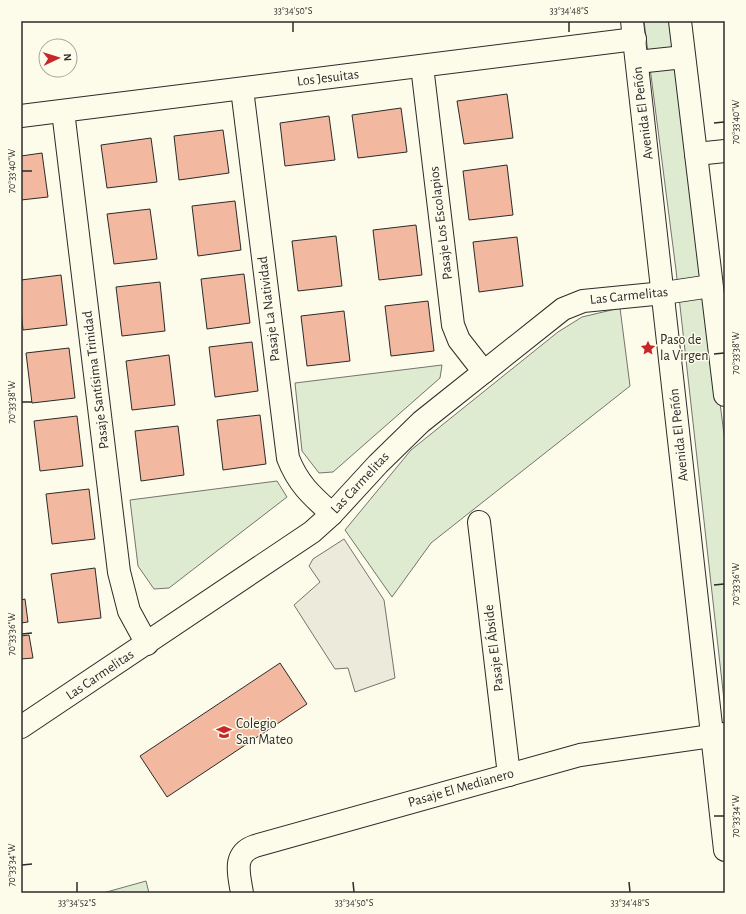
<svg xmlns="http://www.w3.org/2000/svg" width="746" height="914" font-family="'Alegreya Sans',sans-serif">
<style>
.green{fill:#deebd1;stroke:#74746e}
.parking{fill:#eceadb;stroke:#74746e}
.building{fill:#f2b8a0;stroke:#2b2b2b}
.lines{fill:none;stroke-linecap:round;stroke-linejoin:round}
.minor-casing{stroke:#2b2b2b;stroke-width:24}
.major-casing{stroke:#2b2b2b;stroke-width:24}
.minor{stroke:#fdfbea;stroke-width:22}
.major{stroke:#fdfbea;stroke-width:22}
.ticks{fill:none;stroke:#2b2b2b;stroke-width:1.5}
.labels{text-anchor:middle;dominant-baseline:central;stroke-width:3;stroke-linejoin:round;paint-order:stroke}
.street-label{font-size:14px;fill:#2b2b2b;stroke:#fdfbea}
.poi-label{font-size:14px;fill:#2b2b2b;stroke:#fdfbea;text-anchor:start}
.neatline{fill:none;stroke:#2b2b2b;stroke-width:1.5}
.ticks-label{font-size:10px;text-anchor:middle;fill:#2b2b2b}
</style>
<rect width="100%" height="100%" fill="#fdfbea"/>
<g class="green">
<polygon points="644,21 671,21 725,442 725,709 676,270"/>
<polygon points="620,308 630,386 431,543 392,597 345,530 411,450 558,332 582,317"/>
<polygon points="442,365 440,378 333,472 319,473 302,451 295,383"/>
<polygon points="277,481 287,497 169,588 154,589 138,566 130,500"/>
<polygon points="146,881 149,893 103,893"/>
</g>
<polygon class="parking" points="344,539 384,600 395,678 355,692 348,668 335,669 294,605 320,582 309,566 313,559"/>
<g class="building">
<polygon points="507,94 513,138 464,144 457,101"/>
<polygon points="401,108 407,152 358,158 352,115"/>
<polygon points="329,116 335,160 285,166 280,123"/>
<polygon points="223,130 229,173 179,180 174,136"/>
<polygon points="151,138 157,182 107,188 101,145"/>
<polygon points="42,153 48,197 21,200 21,156"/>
<polygon points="507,165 513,215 469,220 463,171"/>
<polygon points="235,201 241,250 198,256 192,206"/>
<polygon points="150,209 157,259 114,264 107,214"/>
<polygon points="416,225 422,275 379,280 373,230"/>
<polygon points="336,236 342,286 298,291 292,241"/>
<polygon points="517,237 523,286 479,292 473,242"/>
<polygon points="244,274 250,323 207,329 201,279"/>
<polygon points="61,275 67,325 23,330 21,311 21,280"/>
<polygon points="160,282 165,331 122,336 116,287"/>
<polygon points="428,301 434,351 391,356 385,306"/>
<polygon points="344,311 350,361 307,366 301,316"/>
<polygon points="252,342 258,391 215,397 209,347"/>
<polygon points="69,348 75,398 32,403 26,353"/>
<polygon points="169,355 175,405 132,410 126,361"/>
<polygon points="260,415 266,464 223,470 217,420"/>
<polygon points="77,416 83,466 40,471 34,421"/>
<polygon points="178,426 184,475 141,481 135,431"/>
<polygon points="89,489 95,539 52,544 46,494"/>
<polygon points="95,568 101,618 58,623 51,574"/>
<polygon points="25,599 28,622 21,623 21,600"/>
<polygon points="29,635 33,658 21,659 21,636"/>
<polygon points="280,663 307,704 167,797 140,756"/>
</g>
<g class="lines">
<g class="minor-casing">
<g id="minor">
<polyline points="422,66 453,325 459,340 484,372"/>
<path d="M242,89L288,458C298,484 312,496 332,514"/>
<polyline points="63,111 119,572 129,611 147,644"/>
<polyline points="21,116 635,39"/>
<polyline points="696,154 725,151"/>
<polyline points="479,522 509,775"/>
<polyline points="21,727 312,532 332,514 378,464 421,422 563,309 583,301 664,293 711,286"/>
<path d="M242,893C239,874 232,854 255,846L580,755L725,734"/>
</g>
</g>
<g class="major-casing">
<g id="major">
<polyline points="632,21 725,850"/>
<polyline points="680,21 725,395"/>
<polyline points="637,62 684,57"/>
</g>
</g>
<use href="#minor" class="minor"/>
<use href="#major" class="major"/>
</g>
<path class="ticks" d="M293,22V32M569,22V32M714,123L724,122M22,171H32M714,354L724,353M22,402H32M714,585L724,584M22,634L32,633M714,816H724M22,865L32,864M77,882V892M353,882L354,892M629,882L630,892"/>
<defs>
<g id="sight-bare" transform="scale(1.2)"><path d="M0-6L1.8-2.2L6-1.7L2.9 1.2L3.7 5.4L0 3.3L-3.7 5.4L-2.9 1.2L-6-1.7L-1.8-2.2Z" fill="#c62828" stroke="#fdfbea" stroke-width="2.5" paint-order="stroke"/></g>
<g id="school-bare" transform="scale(1.2)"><path d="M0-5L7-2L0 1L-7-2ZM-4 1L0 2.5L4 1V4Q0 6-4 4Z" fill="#c62828" stroke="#fdfbea" stroke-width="2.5" paint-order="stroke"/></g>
</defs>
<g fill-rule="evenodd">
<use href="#sight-bare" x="648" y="348"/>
<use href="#school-bare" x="224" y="732"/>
</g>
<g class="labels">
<g class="street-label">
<text transform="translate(328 78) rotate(-7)">Los Jesuitas</text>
<text transform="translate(643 113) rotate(-97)">Avenida El Peñón</text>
<text transform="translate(441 223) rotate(-97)">Pasaje Los Escolapios</text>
<text transform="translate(629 296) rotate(-6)">Las Carmelitas</text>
<text transform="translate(269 309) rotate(-97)">Pasaje La Natividad</text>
<text transform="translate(96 380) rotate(-97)">Pasaje Santísima Trinidad</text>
<text transform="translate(679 435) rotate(-96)">Avenida El Peñón</text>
<text transform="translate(360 483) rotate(-47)">Las Carmelitas</text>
<text transform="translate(494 648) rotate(-97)">Pasaje El Ábside</text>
<text transform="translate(100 675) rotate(-34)">Las Carmelitas</text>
<text transform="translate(461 788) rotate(-16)">Pasaje El Medianero</text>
</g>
<g class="poi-label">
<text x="660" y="340">Paso de<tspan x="660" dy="16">la Virgen</tspan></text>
<text x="236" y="724">Colegio<tspan x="236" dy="16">San Mateo</tspan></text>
</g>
</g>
<rect width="746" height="914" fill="none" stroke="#fdfbea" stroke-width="44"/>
<g transform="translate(58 58) rotate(86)"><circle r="19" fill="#fdfbea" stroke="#a9a89e"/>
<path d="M0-3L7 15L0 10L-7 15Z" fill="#c62828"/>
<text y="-6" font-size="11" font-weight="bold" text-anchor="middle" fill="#2b2b2b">N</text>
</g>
<rect x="22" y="22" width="702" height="870" class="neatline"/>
<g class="ticks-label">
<text x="293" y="14">33°34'50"S</text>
<text x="569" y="14">33°34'48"S</text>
<text transform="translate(735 122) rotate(-90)" y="4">70°33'40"W</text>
<text transform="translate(11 171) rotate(-90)" y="4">70°33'40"W</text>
<text transform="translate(735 353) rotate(-90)" y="4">70°33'38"W</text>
<text transform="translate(11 402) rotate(-90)" y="4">70°33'38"W</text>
<text transform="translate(735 584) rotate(-90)" y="4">70°33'36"W</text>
<text transform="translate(11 634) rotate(-90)" y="4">70°33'36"W</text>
<text transform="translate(735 816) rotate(-90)" y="4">70°33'34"W</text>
<text transform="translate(11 865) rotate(-90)" y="4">70°33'34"W</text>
<text x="77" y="906">33°34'52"S</text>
<text x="354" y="906">33°34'50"S</text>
<text x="630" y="906">33°34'48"S</text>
</g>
</svg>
